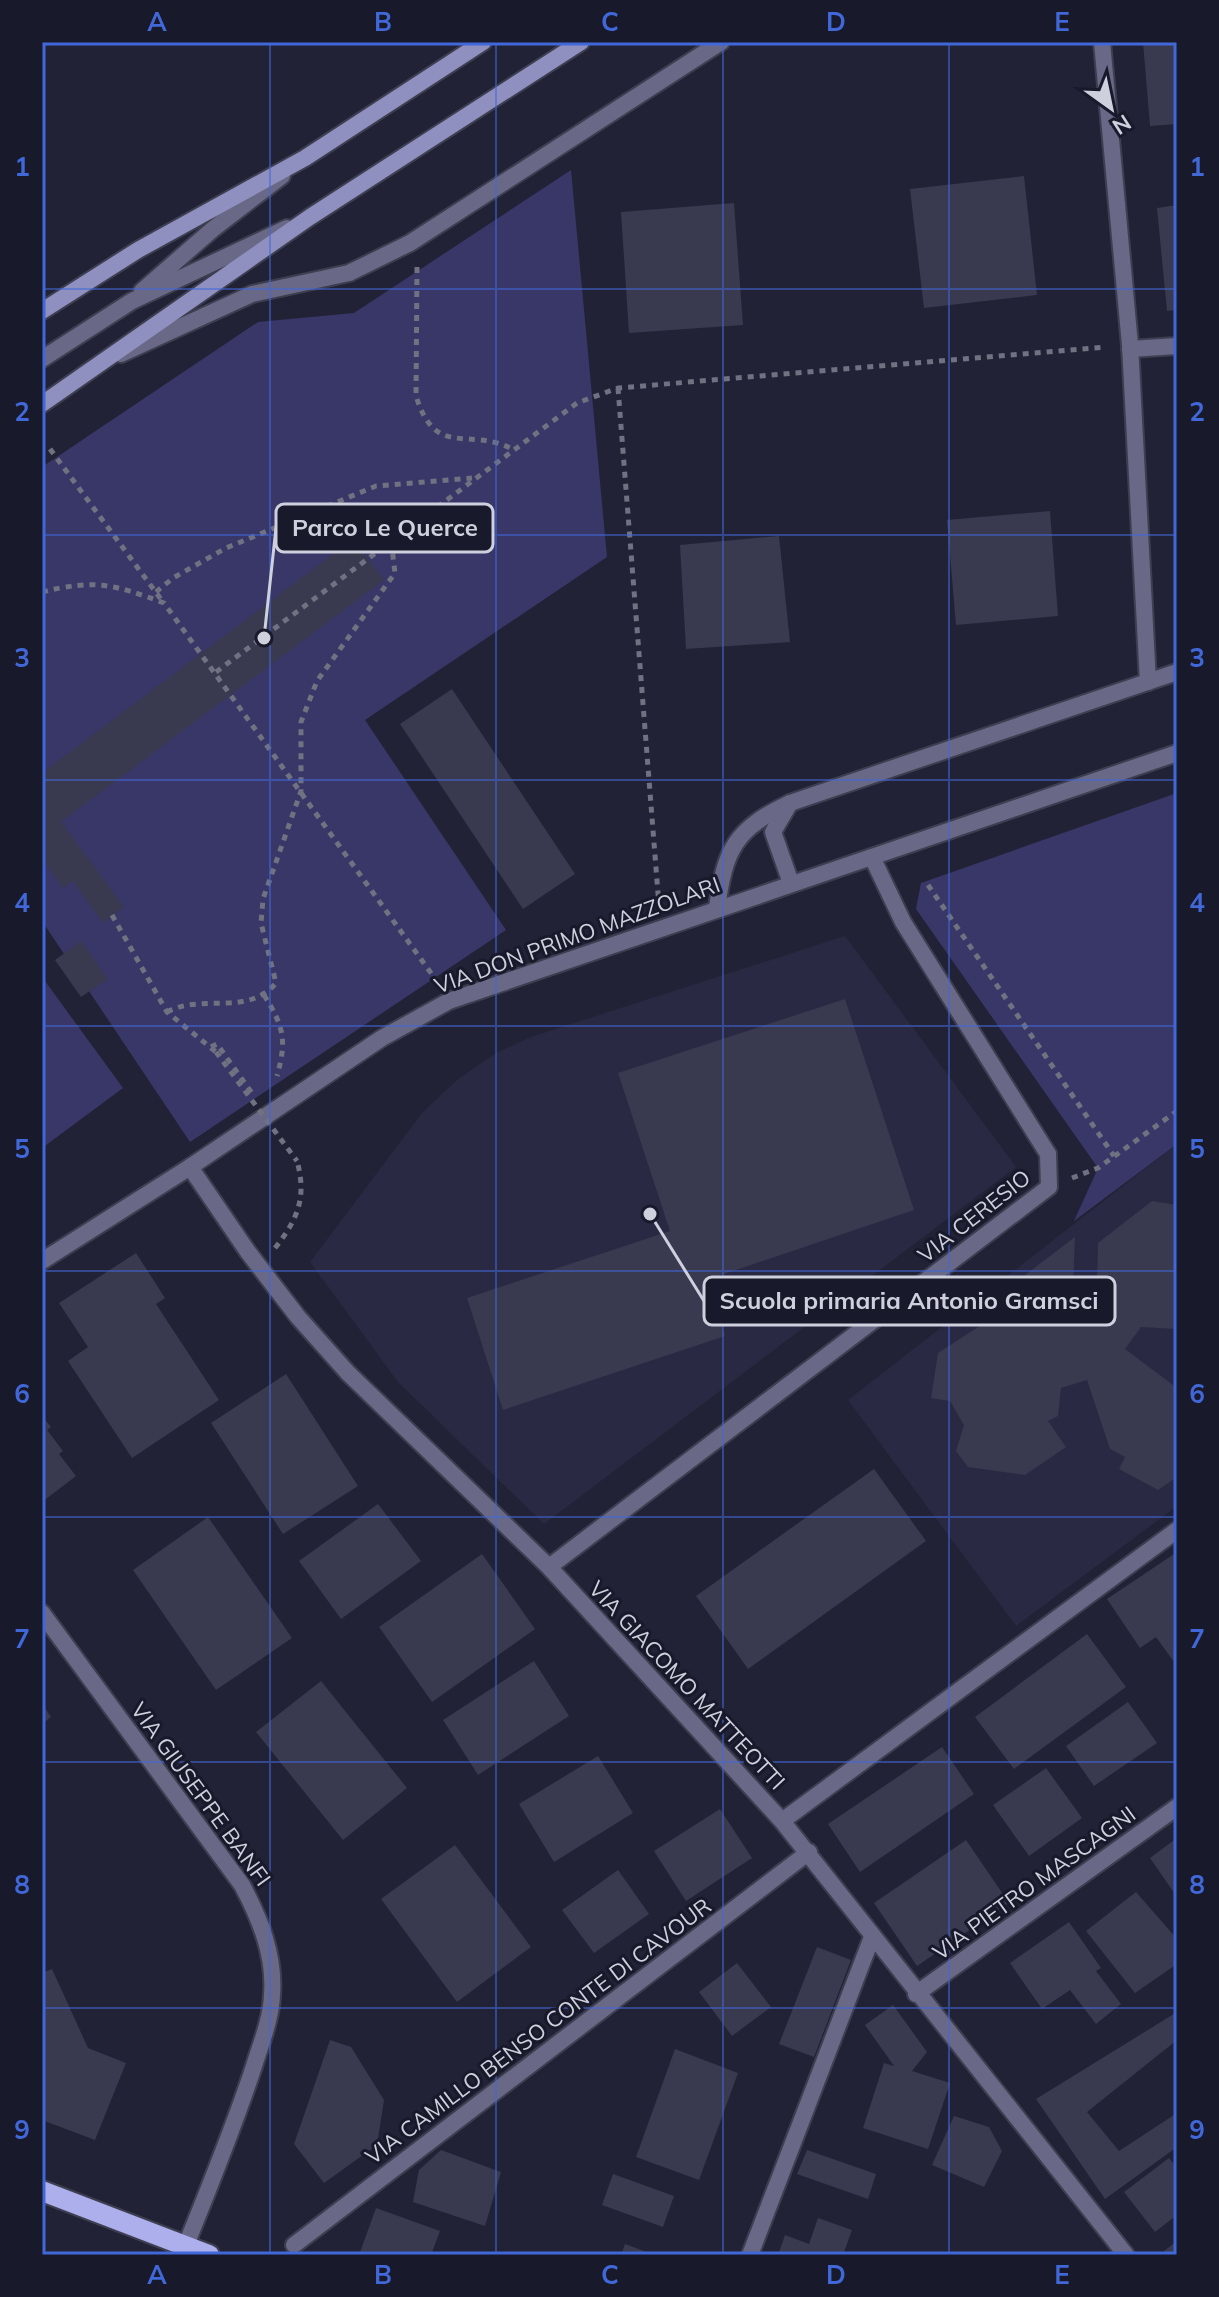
<svg xmlns="http://www.w3.org/2000/svg" width="1219" height="2297" font-family="Mulish,sans-serif">
<style>
.built{fill:#2a2944}
.green{fill:#393768}
.building{fill:#39394f}
.lines{fill:none;stroke-linecap:round;stroke-linejoin:round}
.service-casing{stroke:#3e3e51;stroke-width:20}
.pedestrian-casing{stroke:#3e3e51;stroke-width:20}
.minor-casing{stroke:#3e3e51;stroke-width:20}
.tertiary-casing{stroke:#3e3e51;stroke-width:20}
.secondary-casing{stroke:#3e3e51;stroke-width:20}
.primary-casing{stroke:#3e3e51;stroke-width:24}
.path{stroke:#707181;stroke-width:5;stroke-dasharray:6 6;stroke-linecap:butt}
.service{stroke:#696987;stroke-width:16}
.pedestrian{stroke:#696987;stroke-width:16}
.minor{stroke:#696987;stroke-width:16}
.tertiary{stroke:#696987;stroke-width:16}
.secondary{stroke:#8f90c0;stroke-width:16}
.primary{stroke:#adaeec;stroke-width:20}
.path-bridge{stroke:#707181;stroke-width:5;stroke-dasharray:6 6;stroke-linecap:butt}
.grid{fill:none;stroke:#4168d9;stroke-width:2;stroke-opacity:0.55}
.labels{text-anchor:middle;dominant-baseline:central;stroke-width:6;stroke-linejoin:round;paint-order:stroke}
.street-label{font-size:22px;fill:#cfd0dd;stroke:#19192c}
.leader{fill:none;stroke:#cfd0dd;stroke-width:3}
.callout-dot{fill:#cfd0dd;stroke:#19192c;stroke-width:3}
.callout{fill:#19192c;stroke:#cfd0dd;stroke-width:3}
.callout-label{font-size:24px;text-anchor:middle;font-weight:bold;fill:#cfd0dd}
.neatline{fill:none;stroke:#4168d9;stroke-width:3}
.grid-label{font-size:26px;text-anchor:middle;font-weight:bold;fill:#4168d9}
</style>
<rect width="100%" height="100%" fill="#222236"/>
<g class="built">
<polygon points="845,936 1016,1167 544,1524 398,1382 310,1262 422,1113 457,1080 496,1053 531,1037"/>
<polygon points="1177,1144 1177,1506 1016,1626 848,1400"/>
</g>
<g class="green">
<polygon points="571,170 607,557 365,720 506,930 190,1142 42,921 42,467 258,322 354,313"/>
<polygon points="1177,793 1177,1144 1074,1221 1098,1168 916,909 921,883"/>
<polygon points="42,977 123,1088 42,1148"/>
</g>
<g class="building">
<polygon points="1143,42 1177,42 1177,124 1150,126"/>
<polygon points="1024,176 1037,295 924,308 910,189"/>
<polygon points="734,203 743,325 629,333 621,212"/>
<polygon points="1177,205 1177,310 1167,311 1157,208"/>
<polygon points="1050,511 1058,616 956,625 947,520"/>
<polygon points="779,536 790,642 686,649 680,545"/>
<polygon points="353,539 384,580 61,822 124,907 103,923 73,881 63,888 42,859 42,773"/>
<polygon points="452,689 575,874 523,909 400,724"/>
<polygon points="81,941 108,979 81,997 55,960"/>
<polygon points="845,999 914,1210 706,1280 725,1336 503,1410 467,1298 670,1231 618,1073"/>
<polygon points="1152,1201 1177,1205 1177,1329 1141,1327 1125,1349 1177,1388 1177,1477 1158,1490 1119,1469 1125,1457 1110,1449 1087,1380 1061,1388 1058,1416 1048,1421 1066,1447 1025,1475 968,1467 956,1451 964,1425 950,1401 931,1398 938,1353 989,1320 1030,1323 1034,1311 995,1298 1075,1237 1073,1285 1097,1287 1098,1243"/>
<polygon points="136,1253 165,1298 156,1304 219,1400 132,1458 68,1361 88,1347 59,1303"/>
<polygon points="286,1374 358,1486 283,1534 211,1423"/>
<polygon points="42,1416 51,1427 47,1430 63,1451 59,1454 76,1476 42,1502"/>
<polygon points="874,1469 926,1541 748,1669 696,1596"/>
<polygon points="378,1504 421,1561 341,1619 299,1561"/>
<polygon points="208,1517 292,1638 216,1690 133,1570"/>
<polygon points="1177,1552 1177,1666 1156,1637 1140,1648 1107,1599"/>
<polygon points="482,1554 535,1629 432,1702 379,1627"/>
<polygon points="1087,1634 1126,1687 1014,1769 975,1717"/>
<polygon points="534,1661 569,1716 478,1775 443,1720"/>
<polygon points="321,1681 407,1788 343,1840 256,1732"/>
<polygon points="1128,1702 1157,1743 1094,1786 1066,1746"/>
<polygon points="42,1704 51,1717 42,1724"/>
<polygon points="942,1747 974,1794 860,1872 828,1824"/>
<polygon points="598,1756 633,1813 554,1862 519,1804"/>
<polygon points="1046,1768 1082,1818 1029,1856 993,1805"/>
<polygon points="720,1809 752,1858 686,1901 654,1851"/>
<polygon points="1177,1838 1177,1897 1150,1858"/>
<polygon points="966,1840 1009,1903 917,1966 874,1903"/>
<polygon points="455,1845 531,1947 457,2002 381,1899"/>
<polygon points="618,1870 649,1914 594,1953 562,1910"/>
<polygon points="1136,1892 1177,1939 1177,1964 1135,1993 1086,1931"/>
<polygon points="1069,1922 1101,1968 1096,1971 1121,2004 1096,2024 1070,1990 1042,2009 1010,1963"/>
<polygon points="817,1947 851,1960 814,2057 779,2044"/>
<polygon points="737,1963 771,2007 732,2036 699,1992"/>
<polygon points="52,1969 88,2048 126,2063 95,2140 42,2120 42,1973"/>
<polygon points="893,2005 927,2052 912,2071 950,2083 928,2149 863,2128 884,2063 894,2066 865,2025"/>
<polygon points="1177,2012 1177,2040 1087,2112 1119,2151 1177,2113 1177,2147 1105,2199 1036,2099"/>
<polygon points="330,2040 351,2047 384,2100 377,2145 324,2183 294,2144"/>
<polygon points="675,2049 738,2073 699,2180 636,2157"/>
<polygon points="954,2116 989,2127 1002,2151 984,2187 932,2165"/>
<polygon points="441,2150 501,2172 485,2226 413,2202 419,2170"/>
<polygon points="807,2150 876,2174 868,2199 797,2174"/>
<polygon points="1169,2158 1177,2168 1177,2215 1155,2232 1124,2192"/>
<polygon points="613,2174 674,2196 663,2227 602,2205"/>
<polygon points="376,2208 440,2231 431,2255 359,2255"/>
<polygon points="818,2218 852,2230 843,2255 778,2255 785,2235 809,2244"/>
<polygon points="1177,2241 1177,2255 1159,2255"/>
<polygon points="625,2244 655,2255 621,2255"/>
</g>
<g class="lines">
<g class="service-casing">
<g id="service">
<polyline points="1102,42 1130,345 1148,682"/>
<polyline points="1130,349 1177,346"/>
<polyline points="121,354 252,294 349,273 410,243 721,42"/>
<polyline points="790,803 773,832 791,883"/>
<path d="M717,908C725,849 735,829 790,803L1177,672"/>
<polyline points="782,1821 1177,1530"/>
<polyline points="750,2255 872,1937"/>
</g>
</g>
<g class="pedestrian-casing">
<polyline id="pedestrian" points="774,1396 1049,1187 1048,1154"/>
</g>
<g class="minor-casing">
<g id="minor">
<polyline points="872,857 903,922 1048,1154"/>
<polyline points="190,1167 248,1252 298,1317 348,1373 549,1567 782,1821 1126,2255"/>
<polyline points="42,1261 190,1167 382,1038 449,1001 1177,753"/>
<polyline points="549,1567 774,1396"/>
<path d="M42,1613L242,1885C260,1919 275,1955 272,1995C271,2020 261,2043 254,2066C233,2130 207,2193 182,2255"/>
<polyline points="916,1994 1177,1807"/>
<polyline points="294,2245 809,1852"/>
</g>
</g>
<g class="tertiary-casing">
<g id="tertiary">
<polyline points="142,291 213,229 282,176"/>
<polyline points="42,359 132,301 287,228"/>
</g>
</g>
<g class="secondary-casing">
<g id="secondary">
<polyline points="42,311 138,250 305,158 483,42"/>
<polyline points="42,404 310,217 581,42"/>
</g>
</g>
<g class="primary-casing">
<polyline id="primary" points="42,2191 209,2255"/>
</g>
<g class="path">
<path d="M417,267L416,396C436,460 468,426 512,449"/>
<polyline points="618,388 659,906"/>
<polyline points="50,449 163,602"/>
<path d="M42,592C95,579 113,584 164,603L436,980"/>
<polyline points="156,592 173,578 226,548 376,486 472,478"/>
<polyline points="216,672 577,403 618,388 1105,347"/>
<polyline points="928,885 1114,1156"/>
<polyline points="112,915 167,1012 216,1052"/>
<path d="M264,995C284,1027 287,1040 277,1076"/>
<path d="M167,1012C202,993 247,1017 276,983L261,923L263,899L301,791V722L317,681L395,573L391,540"/>
<polyline points="211,1047 217,1044 254,1096"/>
<polyline points="1072,1178 1098,1168 1177,1111"/>
<path d="M275,1248C298,1219 307,1197 297,1161"/>
</g>
<use href="#service" class="service"/>
<use href="#pedestrian" class="pedestrian"/>
<use href="#minor" class="minor"/>
<use href="#tertiary" class="tertiary"/>
<use href="#secondary" class="secondary"/>
<use href="#primary" class="primary"/>
<polyline class="path-bridge" points="216,1052 297,1161"/>
</g>
<path class="grid" d="M270,42V2255M496,42V2255M723,42V2255M949,42V2255M42,289H1177M42,535H1177M42,780H1177M42,1026H1177M42,1271H1177M42,1517H1177M42,1762H1177M42,2008H1177"/>
<g class="labels">
<g class="street-label">
<text transform="translate(577 935) rotate(-20)">VIA DON PRIMO MAZZOLARI</text>
<text transform="translate(974 1216) rotate(-38)">VIA CERESIO</text>
<text transform="translate(687 1685) rotate(47)">VIA GIACOMO MATTEOTTI</text>
<text transform="translate(201 1794) rotate(54)">VIA GIUSEPPE BANFI</text>
<text transform="translate(1034 1883) rotate(-36)">VIA PIETRO MASCAGNI</text>
<text transform="translate(538 2031) rotate(-37)">VIA CAMILLO BENSO CONTE DI CAVOUR</text>
</g>
</g>
<path class="leader" d="M264 638L276 528M650 1214L704 1301"/>
<g class="callout-dot">
<circle cx="264" cy="638" r="8"/>
<circle cx="650" cy="1214" r="8"/>
</g>
<g class="callout">
<rect x="276" y="504" width="217" height="48" rx="8"/>
<rect x="704" y="1277" width="411" height="48" rx="8"/>
</g>
<g class="callout-label">
<text x="385" y="536">Parco Le Querce</text>
<text x="909" y="1309">Scuola primaria Antonio Gramsci</text>
</g>
<rect width="1219" height="2297" fill="none" stroke="#19192c" stroke-width="88"/>
<g transform="translate(1111 108) rotate(147)" stroke="#19192c" stroke-width="6" paint-order="stroke">
<path d="M0-6L14 30L0 20L-14 30Z" fill="#cfd0dd"/>
<text y="-12" font-size="22" font-weight="bold" text-anchor="middle" fill="#cfd0dd">N</text>
</g>
<rect x="44" y="44" width="1131" height="2209" class="neatline"/>
<g class="grid-label">
<text x="157" y="31">A</text>
<text x="383" y="31">B</text>
<text x="610" y="31">C</text>
<text x="836" y="31">D</text>
<text x="1062" y="31">E</text>
<text x="22" y="176">1</text>
<text x="1197" y="176">1</text>
<text x="22" y="421">2</text>
<text x="1197" y="421">2</text>
<text x="22" y="667">3</text>
<text x="1197" y="667">3</text>
<text x="22" y="912">4</text>
<text x="1197" y="912">4</text>
<text x="22" y="1158">5</text>
<text x="1197" y="1158">5</text>
<text x="22" y="1403">6</text>
<text x="1197" y="1403">6</text>
<text x="22" y="1648">7</text>
<text x="1197" y="1648">7</text>
<text x="22" y="1894">8</text>
<text x="1197" y="1894">8</text>
<text x="22" y="2139">9</text>
<text x="1197" y="2139">9</text>
<text x="157" y="2284">A</text>
<text x="383" y="2284">B</text>
<text x="610" y="2284">C</text>
<text x="836" y="2284">D</text>
<text x="1062" y="2284">E</text>
</g>
</svg>
